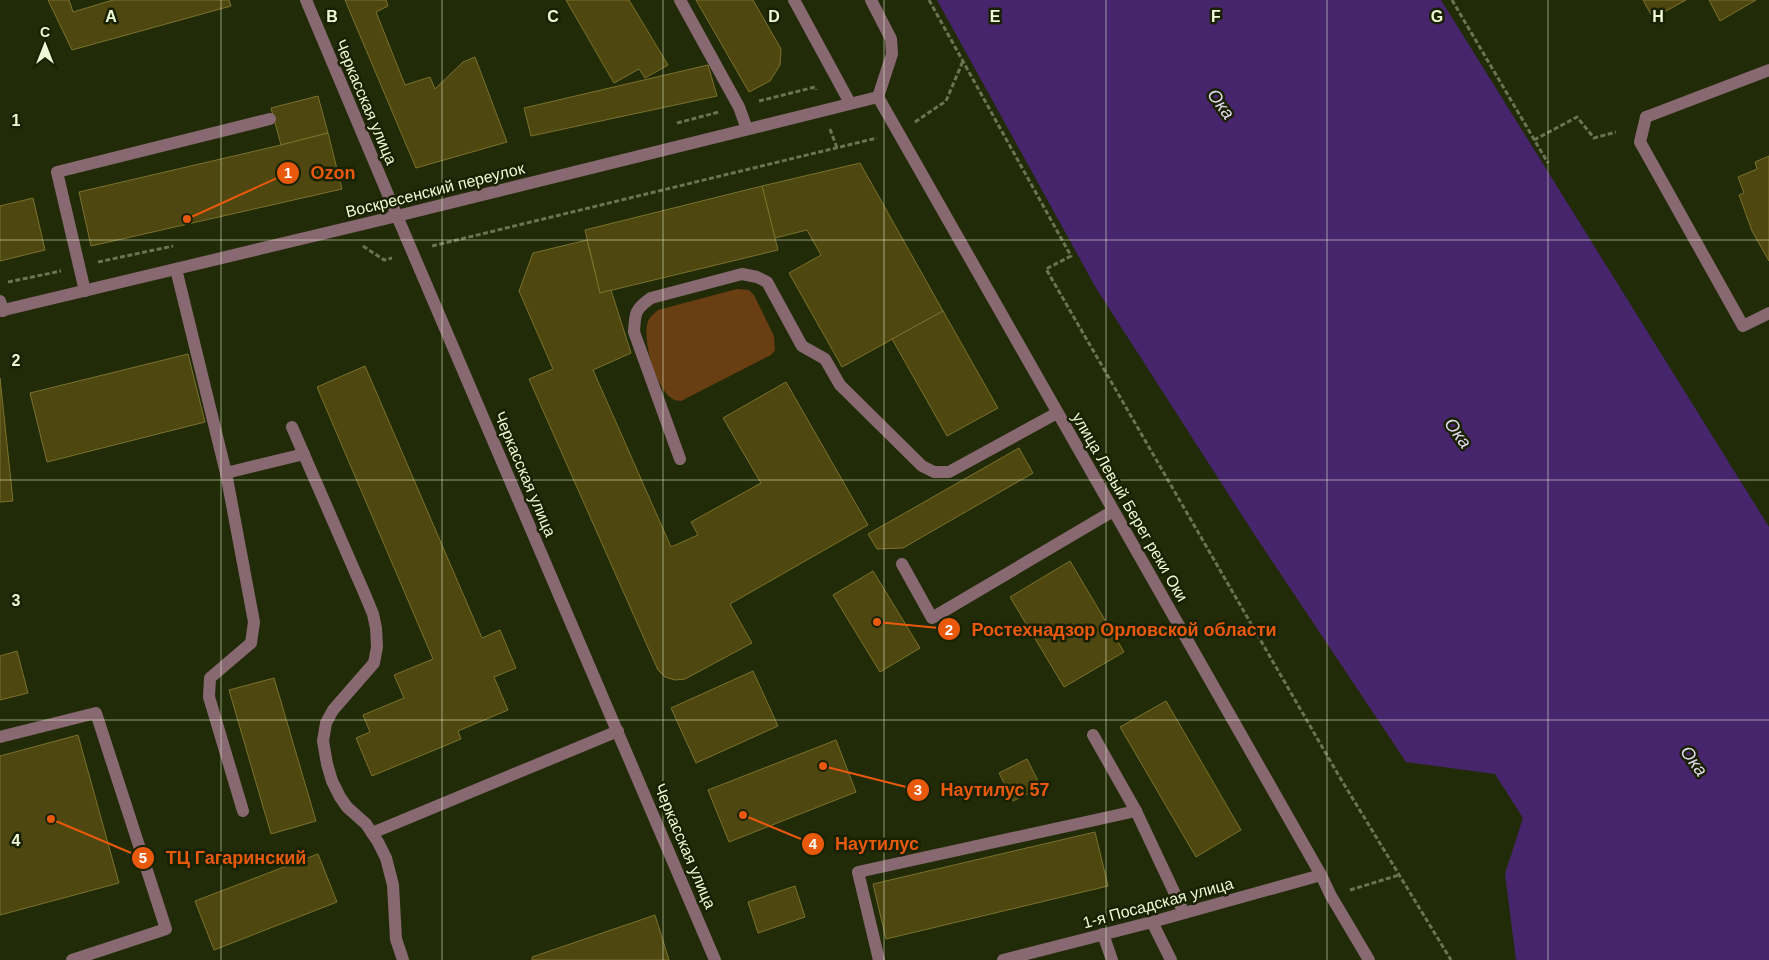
<svg xmlns="http://www.w3.org/2000/svg" width="1769" height="960" font-family="Helvetica,sans-serif">
<style>
.green{fill:#693e12}
.water{fill:#46256c}
.building{fill:#4e4710;stroke:#7b722c}
.lines{fill:none;stroke-linecap:round;stroke-linejoin:round}
.path{stroke:#6a7451;stroke-width:3;stroke-dasharray:5 2.5;stroke-linecap:butt}
.lane{stroke:#886971;stroke-width:12}
.street{stroke:#886971;stroke-width:12}
.grid{fill:none;stroke:#eef9d7;stroke-width:1;stroke-opacity:0.55}
.labels{text-anchor:middle;dominant-baseline:central;stroke-width:5;stroke-linejoin:round;paint-order:stroke}
.street-label{font-size:16px;fill:#eef9d7;stroke:#192101}
.water-label{font-size:18px;font-style:italic;fill:#e1d9ef;stroke:#192101}
.grid-label{font-size:16px;text-anchor:middle;font-weight:bold;fill:#eef9d7;stroke:#192101;stroke-width:5;stroke-linejoin:round;paint-order:stroke}
.leader{fill:none;stroke:#e8590c;stroke-width:2}
.callout-dot{fill:#e8590c;stroke:#192101;stroke-width:2}
.mark-label{font-size:15px;text-anchor:middle;font-weight:bold;fill:#fff}
.callout-label{font-size:18px;text-anchor:middle;font-weight:bold;fill:#e8590c;stroke:#192101;stroke-width:5;stroke-linejoin:round;paint-order:stroke}
</style>
<rect width="100%" height="100%" fill="#222b08"/>
<path class="green" d="M737,289L749,290L754,295L774,336L775,350L771,355L681,401C680,401 673,400 673,399C656,391 640,335 649,319C651,316 655,313 658,310Z"/>
<polygon class="water" points="937,0 1441,0 1769,527 1769,960 1516,960 1505,874 1523,818 1495,774 1406,762 1256,537 1096,288"/>
<g class="building">
<polygon points="48,0 69,0 73,12 113,0 229,0 231,6 72,50"/>
<polygon points="345,0 386,0 388,6 376,12 405,85 430,77 435,89 463,62 475,57 507,142 416,168"/>
<polygon points="566,0 629,0 668,65 645,78 639,69 614,83"/>
<polygon points="696,0 753,0 781,49 780,65 770,81 749,92"/>
<polygon points="1643,0 1686,0 1653,18"/>
<polygon points="1709,0 1756,0 1720,21"/>
<polygon points="708,65 717,96 531,136 524,108"/>
<polygon points="318,96 328,133 281,145 271,108"/>
<polygon points="328,133 342,189 91,246 79,192 281,145"/>
<polygon points="1769,156 1769,261 1752,231 1739,195 1744,193 1738,177 1757,169 1755,162"/>
<polygon points="860,163 943,311 842,367 789,273 821,255 807,230 775,238 762,186"/>
<polygon points="762,186 778,250 600,293 585,230"/>
<polygon points="33,198 45,250 0,261 0,206"/>
<polygon points="587,240 600,293 611,290 631,353 593,370 671,547 698,535 691,522 761,483 723,418 786,382 868,525 730,604 752,643 685,679 675,680 665,677 658,670 529,379 553,369 519,291 533,253"/>
<polygon points="943,311 998,408 947,436 892,339"/>
<polygon points="188,354 205,422 47,462 30,393"/>
<polygon points="365,366 482,638 500,630 516,668 494,677 508,710 458,731 461,739 372,776 356,738 370,732 363,715 404,698 394,675 433,659 317,387"/>
<polygon points="0,378 13,501 0,502"/>
<polygon points="1019,448 1033,473 903,548 877,549 868,534"/>
<polygon points="1070,561 1124,652 1064,687 1010,597"/>
<polygon points="873,571 920,648 880,672 833,595"/>
<polygon points="17,651 28,693 0,700 0,656"/>
<polygon points="753,671 778,726 696,763 671,708"/>
<polygon points="274,678 316,821 271,834 229,690"/>
<polygon points="1166,701 1241,830 1196,857 1120,727"/>
<polygon points="78,735 119,883 0,915 0,756"/>
<polygon points="836,740 856,792 729,842 708,790"/>
<polygon points="1027,759 1041,787 1013,801 999,773"/>
<polygon points="1095,832 1108,886 886,939 873,884"/>
<polygon points="318,854 337,902 214,950 195,901"/>
<polygon points="795,886 805,917 758,933 748,902"/>
<polygon points="655,915 669,960 532,960 532,957"/>
</g>
<g class="lines">
<g class="path">
<polyline points="929,0 1071,256 1046,269 1339,776 1451,960"/>
<polyline points="1452,0 1548,163"/>
<polyline points="759,101 815,87 816,90"/>
<polyline points="915,122 946,101 963,61"/>
<polyline points="677,123 719,112"/>
<polyline points="830,129 837,148"/>
<polyline points="1534,140 1577,117 1594,138 1616,132"/>
<polyline points="363,246 384,260 392,258"/>
<polyline points="432,246 877,138"/>
<polyline points="98,262 173,246"/>
<polyline points="8,282 61,271"/>
<polyline points="1350,890 1399,875"/>
</g>
<g class="lane">
<polyline points="306,0 397,216"/>
<polyline points="680,0 739,107 747,129"/>
<polyline points="794,0 850,103"/>
<polyline points="871,0 891,39 892,54 878,97"/>
<polyline points="1646,117 1640,142 1743,326 1769,313"/>
<polyline points="176,269 226,473 304,454"/>
<polyline points="85,291 57,172 270,119"/>
<polyline points="0,301 3,311"/>
<polyline points="292,427 366,597 373,614 376,628 377,647 374,663 333,710 326,723 323,741 327,764 332,781 340,797 347,807 366,824 378,842 386,858 393,885 396,939 403,960"/>
<path d="M680,459L634,332C635,313 635,309 651,298L742,274L757,277L767,282L802,346L825,359L840,385L922,466L934,472H949L1057,413"/>
<polyline points="226,473 254,622 251,643 210,678 209,697 243,811"/>
<polyline points="902,564 932,618 1113,511"/>
<polyline points="1093,735 1136,811"/>
<polyline points="0,737 96,713 166,929 72,960"/>
<polyline points="372,833 618,731"/>
<polyline points="1321,875 1331,896 1369,960"/>
<polyline points="1152,922 1171,960"/>
<polyline points="1103,934 1112,960"/>
<polyline points="879,960 858,872 1136,811 1184,913"/>
</g>
<g class="street">
<polyline points="1646,117 1769,70"/>
<polyline points="397,216 715,960"/>
<polyline points="0,311 397,216 878,97 1321,875 1152,922 1003,960"/>
</g>
</g>
<path class="grid" d="M221,0V960M442,0V960M663,0V960M884,0V960M1106,0V960M1327,0V960M1548,0V960M0,240H1769M0,480H1769M0,720H1769"/>
<g class="labels">
<g class="street-label">
<text transform="translate(366 102) rotate(67)">Черкасская улица</text>
<text transform="translate(435 190) rotate(-14)">Воскресенский переулок</text>
<text transform="translate(525 474) rotate(67)">Черкасская улица</text>
<text transform="translate(1130 507) rotate(60)">улица Левый Берег реки Оки</text>
<text transform="translate(685 846) rotate(67)">Черкасская улица</text>
<text transform="translate(1158 903) rotate(-15)">1-я Посадская улица</text>
</g>
<g class="water-label">
<text transform="translate(1221 104) rotate(54)">Ока</text>
<text transform="translate(1458 433) rotate(54)">Ока</text>
<text transform="translate(1694 761) rotate(54)">Ока</text>
</g>
</g>
<g class="grid-label">
<text x="111" y="22">A</text>
<text x="332" y="22">B</text>
<text x="553" y="22">C</text>
<text x="774" y="22">D</text>
<text x="995" y="22">E</text>
<text x="1216" y="22">F</text>
<text x="1437" y="22">G</text>
<text x="1658" y="22">H</text>
<text x="16" y="126">1</text>
<text x="16" y="366">2</text>
<text x="16" y="606">3</text>
<text x="16" y="846">4</text>
</g>
<path class="leader" d="M187 219L288 173M877 622L949 629M823 766L918 790M743 815L813 844M51 819L143 858"/>
<g class="callout-dot">
<circle cx="187" cy="219" r="5"/>
<circle cx="877" cy="622" r="5"/>
<circle cx="823" cy="766" r="5"/>
<circle cx="743" cy="815" r="5"/>
<circle cx="51" cy="819" r="5"/>
<circle cx="288" cy="173" r="12"/>
<circle cx="949" cy="629" r="12"/>
<circle cx="918" cy="790" r="12"/>
<circle cx="813" cy="844" r="12"/>
<circle cx="143" cy="858" r="12"/>
</g>
<g class="mark-label">
<text x="288" y="178">1</text>
<text x="949" y="635">2</text>
<text x="918" y="795">3</text>
<text x="813" y="849">4</text>
<text x="143" y="863">5</text>
</g>
<g class="callout-label">
<text x="333" y="179">Ozon</text>
<text x="1124" y="636">Ростехнадзор Орловской области</text>
<text x="995" y="796">Наутилус 57</text>
<text x="877" y="850">Наутилус</text>
<text x="236" y="864">ТЦ Гагаринский</text>
</g>
<g transform="translate(45 45)" stroke="#192101" stroke-width="4" paint-order="stroke">
<path d="M0-4L9 19L0 12L-9 19Z" fill="#eef9d7"/>
<text y="-8" font-size="14" font-weight="bold" text-anchor="middle" fill="#eef9d7">С</text>
</g>
</svg>
